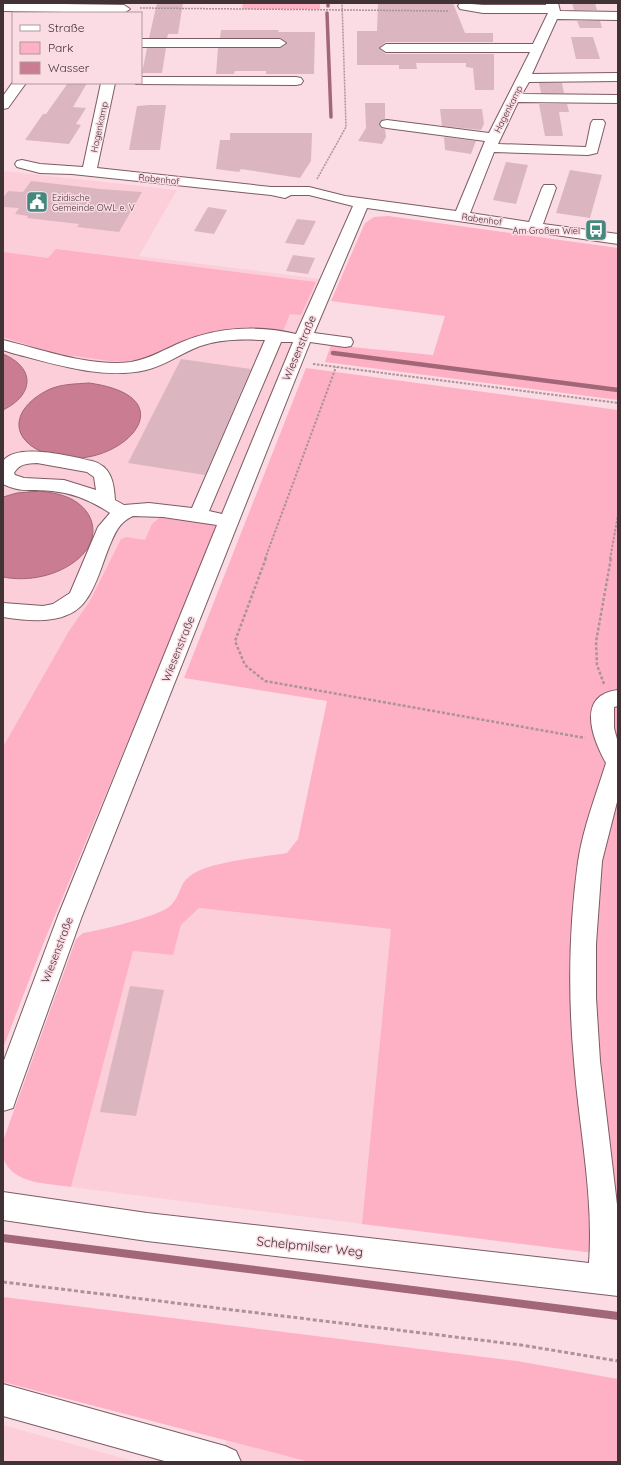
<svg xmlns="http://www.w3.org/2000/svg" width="621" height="1465" font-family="Quicksand,sans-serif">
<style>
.built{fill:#fcceda}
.green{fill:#feb0c5}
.water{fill:#ca7c93;stroke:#a16677}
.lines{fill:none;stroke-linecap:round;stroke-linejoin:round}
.stream-far2{stroke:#a16677;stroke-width:3.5}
.stream-far1{stroke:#a16677;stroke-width:4.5}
.stream{stroke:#a16677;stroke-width:8}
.building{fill:#dbb6c0}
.minor-casing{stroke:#7c5c64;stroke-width:2}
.path-far3{stroke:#ab9399;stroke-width:1.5;stroke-dasharray:2 1;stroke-linecap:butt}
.path-far2{stroke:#ab9399;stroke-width:2;stroke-dasharray:2.5 1.5;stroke-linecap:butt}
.path-far1{stroke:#ab9399;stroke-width:2.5;stroke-dasharray:3 2;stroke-linecap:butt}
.path{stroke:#ab9399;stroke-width:3;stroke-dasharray:4 2.5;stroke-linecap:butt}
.minor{fill:#fff;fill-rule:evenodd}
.labels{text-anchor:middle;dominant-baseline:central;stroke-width:3;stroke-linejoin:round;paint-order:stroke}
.far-street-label{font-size:9px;fill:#403235;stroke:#fbdce4}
.far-poi-label{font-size:9px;fill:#403235;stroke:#fbdce4;text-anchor:start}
.street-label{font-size:11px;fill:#403235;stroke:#fbdce4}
.near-street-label{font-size:13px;fill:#403235;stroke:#fbdce4}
</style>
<rect width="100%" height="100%" fill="#fbdce4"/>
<g class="built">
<polygon points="3,171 177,190 139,256 321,279 27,983 3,1028"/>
<polygon points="199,908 392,929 362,1224 71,1187 133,951 173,955 181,925"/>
<polygon points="3,1425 137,1462 3,1462"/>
<polygon points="226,1441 309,1462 220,1462"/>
</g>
<g class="green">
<polygon points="243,3 320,3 320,9 242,9"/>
<polygon points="388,216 618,248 618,400 325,362 331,345 433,355 445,316 331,301 365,223 374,217"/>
<polygon points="56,249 316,282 301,315 290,314 283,331 257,330 247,327 226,332 202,335 144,359 126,361 110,361 53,353 3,337 3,252 48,258"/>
<path d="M306,368L618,410V1256L362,1224L391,929L199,908L181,925L173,955L133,951L71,1187C48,1183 15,1185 4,1160C2,1154 3,1146 3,1141L76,939L83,933C98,931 160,916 170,906C185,892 175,880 203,869C226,860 262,857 287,853L298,839L327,701L184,678Z"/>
<polygon points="162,516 212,523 217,529 45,939 3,1048 3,747 69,631 90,601 121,539 127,537 145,540 152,524"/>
<polygon points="3,1297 517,1361 618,1379 618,1462 309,1462 3,1382"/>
</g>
<g class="water">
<path d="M3,354C36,368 34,395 3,410Z"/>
<path d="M89,383C197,398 112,478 47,454C7,439 12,408 48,390C60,384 75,384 89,383Z"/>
<path d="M40,491C47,492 55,493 61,495C93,504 105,536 78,559C58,576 28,582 3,577V497L17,493Z"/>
</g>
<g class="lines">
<g class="stream-far2">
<polyline points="328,3 328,6"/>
<polyline points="327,13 331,117"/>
</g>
<polyline class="stream-far1" points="333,353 618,390"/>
<polyline class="stream" points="3,1238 618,1316"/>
</g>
<g class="building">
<polygon points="157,3 183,3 178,34 168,34 167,38 149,38"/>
<polygon points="378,3 453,3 465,33 493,33 493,42 386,42 379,48 386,54 494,54 494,90 475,90 473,68 466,67 466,63 416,63 417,69 399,69 399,65 357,65 357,31 377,31"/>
<polygon points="572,3 595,3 597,10 574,10"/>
<polygon points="577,21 600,21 602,28 580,28"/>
<polygon points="221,30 279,30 278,32 315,32 314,74 266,74 266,71 235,71 234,74 216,74 218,48 280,48 287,43 280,38 220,38"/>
<polygon points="571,37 593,37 600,59 576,59"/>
<polygon points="147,48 166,48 162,73 142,73"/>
<polygon points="68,83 87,83 73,107 86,108 76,124 81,125 69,144 25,140 43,114 46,114"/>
<polygon points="539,83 562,83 564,93 541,93"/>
<polygon points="365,103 385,103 385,119 379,123 381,128 385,129 386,137 382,144 358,141 366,128"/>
<polygon points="539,104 567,104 569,112 559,112 563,136 545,136"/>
<polygon points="150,105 166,105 160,150 129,150 137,106"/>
<polygon points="440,109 482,109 484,124 481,130 442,126"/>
<polygon points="230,133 312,133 311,161 300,178 241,169 239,172 216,169 220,140 230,140"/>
<polygon points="444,137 476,141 471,154 445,150"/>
<polygon points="506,162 528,165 516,204 493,200"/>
<polygon points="570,170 602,175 590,218 556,213"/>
<polygon points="31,181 100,189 142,192 119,232 77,227 79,224 27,218 28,216 15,214 19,208 3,207 3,198 8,191 23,192"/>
<polygon points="208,207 227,210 214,234 194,231"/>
<polygon points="297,219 316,221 304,245 285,243"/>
<polygon points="293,255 315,258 308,274 286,271"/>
<polygon points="181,359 251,369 205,475 128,463"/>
<polygon points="130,986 164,990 136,1116 100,1112"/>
</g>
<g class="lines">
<g class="minor-casing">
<g id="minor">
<polygon points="3,3 124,5 130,9 124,13 3,11"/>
<path d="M460,3L483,5H546V3H558L560,11L618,12V20L557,19L532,74L618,73V81L529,82L522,94L617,95L618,103L518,102L498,144L586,147L591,123L593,120H603L605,123L597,153L588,155L494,152L470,213L529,222L542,188L544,185H554L556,188L543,224L618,234V244L367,208L314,333L351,338L353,342L351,346L345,347L310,342L82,916L16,1099L13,1108L3,1111V1063L58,916L217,525L163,517L133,516C119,522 115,533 109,547C102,564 97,585 86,600C68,626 29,621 3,617V603L43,606L53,604L70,593L98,527L110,513C92,501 73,493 52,491C35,489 19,493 3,484V461C18,442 72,457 92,461C111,466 114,482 115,500L124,505L149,503L192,508L265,340C240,339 216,339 193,349C177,356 163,366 146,370C103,380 54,364 12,353L3,350V340C44,350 89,367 131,362C150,359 165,349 182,342C217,327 260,325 296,334L353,206L309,195H291L285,198L271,195L72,174L40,173L17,167L15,164L17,161L22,160L40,164L83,167L101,83H115L97,168L271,187H309L345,196L456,211L485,141L387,128L382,127L380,124L382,121L387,120L489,133L530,52H386L380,48L386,44H533L548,13H483L460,9L458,6ZM281,342H293L222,514L209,511ZM37,463L87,472L94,477L96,490L64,480L24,478L15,475L14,473C20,463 27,464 37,463Z"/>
<polygon points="141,39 280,39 286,43 280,47 141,47"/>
<polygon points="141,77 296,77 301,78 303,81 301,84 296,85 136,84 141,83"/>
<polygon points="13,82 26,83 8,108 3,109 3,96"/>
<path d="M618,690V706L614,707V728L618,743V798L602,861L596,944V998L600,1061L618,1213V1296L147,1241L3,1220V1192L147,1213L589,1263C594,1196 579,1128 574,1061C568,995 569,927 578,862C583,828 596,795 606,763C592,738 576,695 618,690Z"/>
<polygon points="3,1384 225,1446 236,1451 241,1462 168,1462 3,1416"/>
</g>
</g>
<g class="path-far3">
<polyline points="140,8 449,11"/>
<polyline points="317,179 346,127 342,3"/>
</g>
<g class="path-far2">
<polyline points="313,364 618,403"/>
<polyline points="265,559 336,367"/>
<polyline points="610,559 618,515"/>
</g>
<g class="path-far1">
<polyline points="266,558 235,641 245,665 265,681 585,738"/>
<polyline points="604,684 597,665 596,642 611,558"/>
</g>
<polyline class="path" points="3,1282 521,1345 618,1361"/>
<use href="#minor" class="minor"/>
</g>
<defs>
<g id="civic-square" transform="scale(1.15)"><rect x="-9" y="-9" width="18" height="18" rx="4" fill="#44897d" stroke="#fbdce4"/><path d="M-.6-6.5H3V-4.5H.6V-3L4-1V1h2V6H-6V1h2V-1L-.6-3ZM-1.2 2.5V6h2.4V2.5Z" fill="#fff"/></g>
<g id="bus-square" transform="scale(1.15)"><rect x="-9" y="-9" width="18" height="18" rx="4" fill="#44897d" stroke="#fbdce4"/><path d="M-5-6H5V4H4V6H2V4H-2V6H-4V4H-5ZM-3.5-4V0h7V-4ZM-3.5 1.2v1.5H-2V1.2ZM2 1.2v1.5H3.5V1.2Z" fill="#fff"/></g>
</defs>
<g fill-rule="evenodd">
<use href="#civic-square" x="37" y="202"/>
<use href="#bus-square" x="596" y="230"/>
</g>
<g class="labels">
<g class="far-street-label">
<text transform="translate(508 109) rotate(-63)">Hagenkamp</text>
<text transform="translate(99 127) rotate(-78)">Hagenkamp</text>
<text transform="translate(159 179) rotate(6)">Rabenhof</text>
<text transform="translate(482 219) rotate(8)">Rabenhof</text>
</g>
<g class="far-poi-label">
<text x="52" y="197">Ezidische<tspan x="52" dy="10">Gemeinde OWL e. V</tspan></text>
<text x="580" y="230" text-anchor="end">Am Großen Wiel</text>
</g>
<g class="street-label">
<text transform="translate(299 348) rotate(-67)">Wiesenstraße</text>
<text transform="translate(178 649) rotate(-68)">Wiesenstraße</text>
<text transform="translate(57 950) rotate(-69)">Wiesenstraße</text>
</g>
<g class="near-street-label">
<text transform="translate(310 1246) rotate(6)">Schelpmilser Weg</text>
</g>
</g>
<rect width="621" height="1465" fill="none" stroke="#403235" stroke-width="8"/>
<rect x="12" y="12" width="130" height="72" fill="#fbdce4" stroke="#b0989e"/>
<rect x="20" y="25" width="20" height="6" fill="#ffffff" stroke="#b0989e"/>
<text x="48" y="32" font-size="12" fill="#403235">Straße</text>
<rect x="20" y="42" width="20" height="12" fill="#feb0c5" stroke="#b0989e"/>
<text x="48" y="52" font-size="12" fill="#403235">Park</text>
<rect x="20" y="62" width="20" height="12" fill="#ca7c93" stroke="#b0989e"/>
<text x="48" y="72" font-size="12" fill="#403235">Wasser</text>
</svg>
